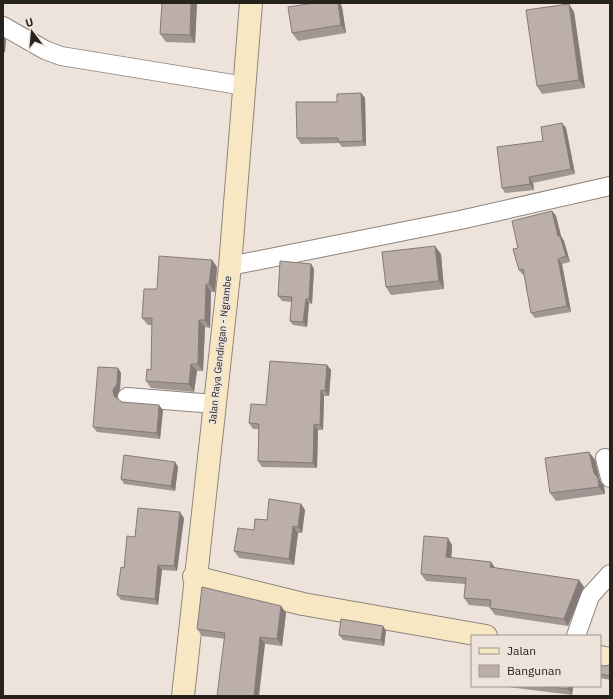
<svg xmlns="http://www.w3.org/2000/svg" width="613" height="699" font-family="'IBM Plex Sans',sans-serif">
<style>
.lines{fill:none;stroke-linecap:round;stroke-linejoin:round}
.street-casing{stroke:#8e857d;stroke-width:20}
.secondary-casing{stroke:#8e857d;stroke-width:24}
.street{stroke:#fff;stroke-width:18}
.secondary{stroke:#f7e8c3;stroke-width:22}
.wall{fill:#a29692}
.shaded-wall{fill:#847a77}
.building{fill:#bcafaa;stroke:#847a77}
.labels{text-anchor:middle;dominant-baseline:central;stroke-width:3.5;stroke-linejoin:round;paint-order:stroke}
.street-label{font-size:10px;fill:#26231f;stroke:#eee3da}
</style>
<rect width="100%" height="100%" fill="#eee3da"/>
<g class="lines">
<g class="street-casing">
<g id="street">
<polyline points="3,26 45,50 61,56 245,86"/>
<polyline points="230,266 460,220 610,186"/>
<polyline points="127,397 214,404"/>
<polyline points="605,458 610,478"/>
<polyline points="576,636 590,596 610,574"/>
</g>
</g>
<g class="secondary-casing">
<g id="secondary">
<polyline points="194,577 303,604 486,636"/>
<polyline points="600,657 610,659"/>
<polyline points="183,696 230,266 251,3"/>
</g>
</g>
<use href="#street" class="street"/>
<use href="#secondary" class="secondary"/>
</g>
<g class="wall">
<polygon points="162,3 197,3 195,43 166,42 160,34"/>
<polygon points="314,3 340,3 342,7 346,33 298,41 292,33"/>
<polygon points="569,4 574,12 585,88 542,94 537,86"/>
<polygon points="361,93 365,98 366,146 342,147 339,143 301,144 297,138 337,102"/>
<polygon points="562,123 566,128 575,174 533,183 534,190 505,193 502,188 543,141"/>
<polygon points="552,211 556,216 561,236 564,241 570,262 562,264 571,312 535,318 531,313 524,275 523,275 519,270 518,248"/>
<polygon points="441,254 444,289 391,295 386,287"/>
<polygon points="212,260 217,267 215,292 211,292 210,328 205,327 203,371 197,371 194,392 151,388 146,381 151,370 152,325 148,325 142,318 157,289"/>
<polygon points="311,264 314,269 312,304 309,303 307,327 293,325 290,321 292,302 282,301 278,296"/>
<polygon points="327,365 331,370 329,396 324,396 323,430 318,430 317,468 262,467 258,461 259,429 253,429 249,423 266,405"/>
<polygon points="118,368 121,373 120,389 117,396 117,399 122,402 163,410 160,439 97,432 93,427"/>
<polygon points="589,452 595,460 600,481 604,486 605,494 556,501 550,493"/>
<polygon points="175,462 178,467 175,491 124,484 121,479"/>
<polygon points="301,504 305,510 302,533 298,533 294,565 239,558 234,551 254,530 267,520"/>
<polygon points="184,518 177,571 162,570 158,605 121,600 117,595 124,568 135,537"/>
<polygon points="452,545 451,558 496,568 579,580 584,587 568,626 495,615 490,608 490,607 469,605 464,598 465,584 426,581 421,574"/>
<polygon points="281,606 286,613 282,646 202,636 197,629"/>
<polygon points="383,626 386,631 384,646 343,640 339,635"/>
<polygon points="600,665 604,666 610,665 610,680 600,678"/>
<polygon points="500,686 573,686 572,695"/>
</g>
<g class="shaded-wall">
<polygon points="191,3 197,3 195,43 190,35"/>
<polygon points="338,3 340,3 342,7 346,33 341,25"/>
<polygon points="569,4 574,12 585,88 579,80"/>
<polygon points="3,35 6,40 5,53 3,51"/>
<polygon points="361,93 365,98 366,146 363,141"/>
<polygon points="562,123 566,128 575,174 571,169"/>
<polygon points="529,177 533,183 534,190 530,184"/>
<polygon points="552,211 556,216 561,236 564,241 570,262 566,256 558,236"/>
<polygon points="435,246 441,254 444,289 439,281"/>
<polygon points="558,259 562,264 571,312 567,306"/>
<polygon points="212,260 217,267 215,292 209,284"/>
<polygon points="311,264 314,269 312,304 309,299"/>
<polygon points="206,284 211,292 210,328 205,320"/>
<polygon points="306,299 309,303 307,327 303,322"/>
<polygon points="199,320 205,327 203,371 198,364"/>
<polygon points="191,364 197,371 194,392 189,384"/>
<polygon points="327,365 331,370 329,396 325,391"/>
<polygon points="118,368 121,373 120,389 117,396 118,402 114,396 113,390"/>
<polygon points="321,390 324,396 323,430 320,425"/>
<polygon points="159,405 163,410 160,439 157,433"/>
<polygon points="314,424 318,430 317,468 313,463"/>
<polygon points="589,452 595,460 600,481 594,473"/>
<polygon points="175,462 178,467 175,491 171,486"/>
<polygon points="598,478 604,486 605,494 599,487"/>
<polygon points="301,504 305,510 302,533 298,527"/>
<polygon points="180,512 184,518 177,571 174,566"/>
<polygon points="293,526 298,533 294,565 289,559"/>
<polygon points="448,538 452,545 451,564 446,557"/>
<polygon points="491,562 496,569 490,567"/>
<polygon points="158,565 162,570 158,605 155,599"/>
<polygon points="579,580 584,587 568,626 564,619"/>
<polygon points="281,606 286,613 282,646 277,639"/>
<polygon points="383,626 386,631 384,646 381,640"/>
<polygon points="260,637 265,644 259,696 254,696"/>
<polygon points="569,686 573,686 572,695 568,689"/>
</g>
<g class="building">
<polygon points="162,3 191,3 190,35 160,34"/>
<polygon points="314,3 338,3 341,25 292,33 288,7"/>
<polygon points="569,4 579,80 537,86 526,10"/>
<polygon points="361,93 363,141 338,142 338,138 297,138 296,102 337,102 337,94"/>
<polygon points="562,123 571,169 529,177 530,184 502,188 497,147 543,141 541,127"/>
<polygon points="552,211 558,236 560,236 566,256 558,259 567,306 531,313 523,269 519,270 513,249 518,248 512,221"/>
<polygon points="435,246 439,281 386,287 382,252"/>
<polygon points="159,256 212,260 209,284 206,284 205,320 199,320 198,364 191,364 189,384 146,381 147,369 151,370 152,318 142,318 144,289 157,289"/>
<polygon points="280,261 311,264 309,299 306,299 303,322 290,321 292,297 278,296"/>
<polygon points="270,361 327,365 325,391 321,390 320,425 314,424 313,463 258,461 259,424 249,423 251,404 266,405"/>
<polygon points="98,367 118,368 117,384 113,390 114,396 122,402 159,405 157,433 93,427"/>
<polygon points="589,452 594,473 598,478 599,487 550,493 545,458"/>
<polygon points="124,455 175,462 171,486 121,479"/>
<polygon points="269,499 301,504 298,527 293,526 289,559 234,551 238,528 254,530 255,519 267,520"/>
<polygon points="138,508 180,512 174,566 158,565 155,599 117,595 121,567 124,568 127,536 135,537"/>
<polygon points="424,536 448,538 446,557 491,562 490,567 579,580 564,619 490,608 491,600 464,598 466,578 421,574"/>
<polygon points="202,587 281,606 277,639 260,637 254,696 217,696 225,633 197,629"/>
<polygon points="341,619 383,626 381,640 339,635"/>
<polygon points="600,665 604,666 610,665 610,676 600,674"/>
<polygon points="540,686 569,686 568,689"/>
</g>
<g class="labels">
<g class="street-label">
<text transform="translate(220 350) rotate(-84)">Jalan Raya Gendingan - Ngrambe</text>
</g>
</g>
<rect width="613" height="699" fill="none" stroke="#26231f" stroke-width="8"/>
<rect x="471" y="635" width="130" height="52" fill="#eee3da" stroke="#9e968f"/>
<rect x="479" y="648" width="20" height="6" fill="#f7e8c3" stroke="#9e968f"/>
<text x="507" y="655" font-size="12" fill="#26231f">Jalan</text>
<rect x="479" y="665" width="20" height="12" fill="#bcafaa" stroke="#9e968f"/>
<text x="507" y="675" font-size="12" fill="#26231f">Bangunan</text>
<g transform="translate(32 32) rotate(344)" stroke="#eee3da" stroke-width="3" paint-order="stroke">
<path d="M0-3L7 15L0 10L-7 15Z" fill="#26231f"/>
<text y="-6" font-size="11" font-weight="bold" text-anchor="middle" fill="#26231f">U</text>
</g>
</svg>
